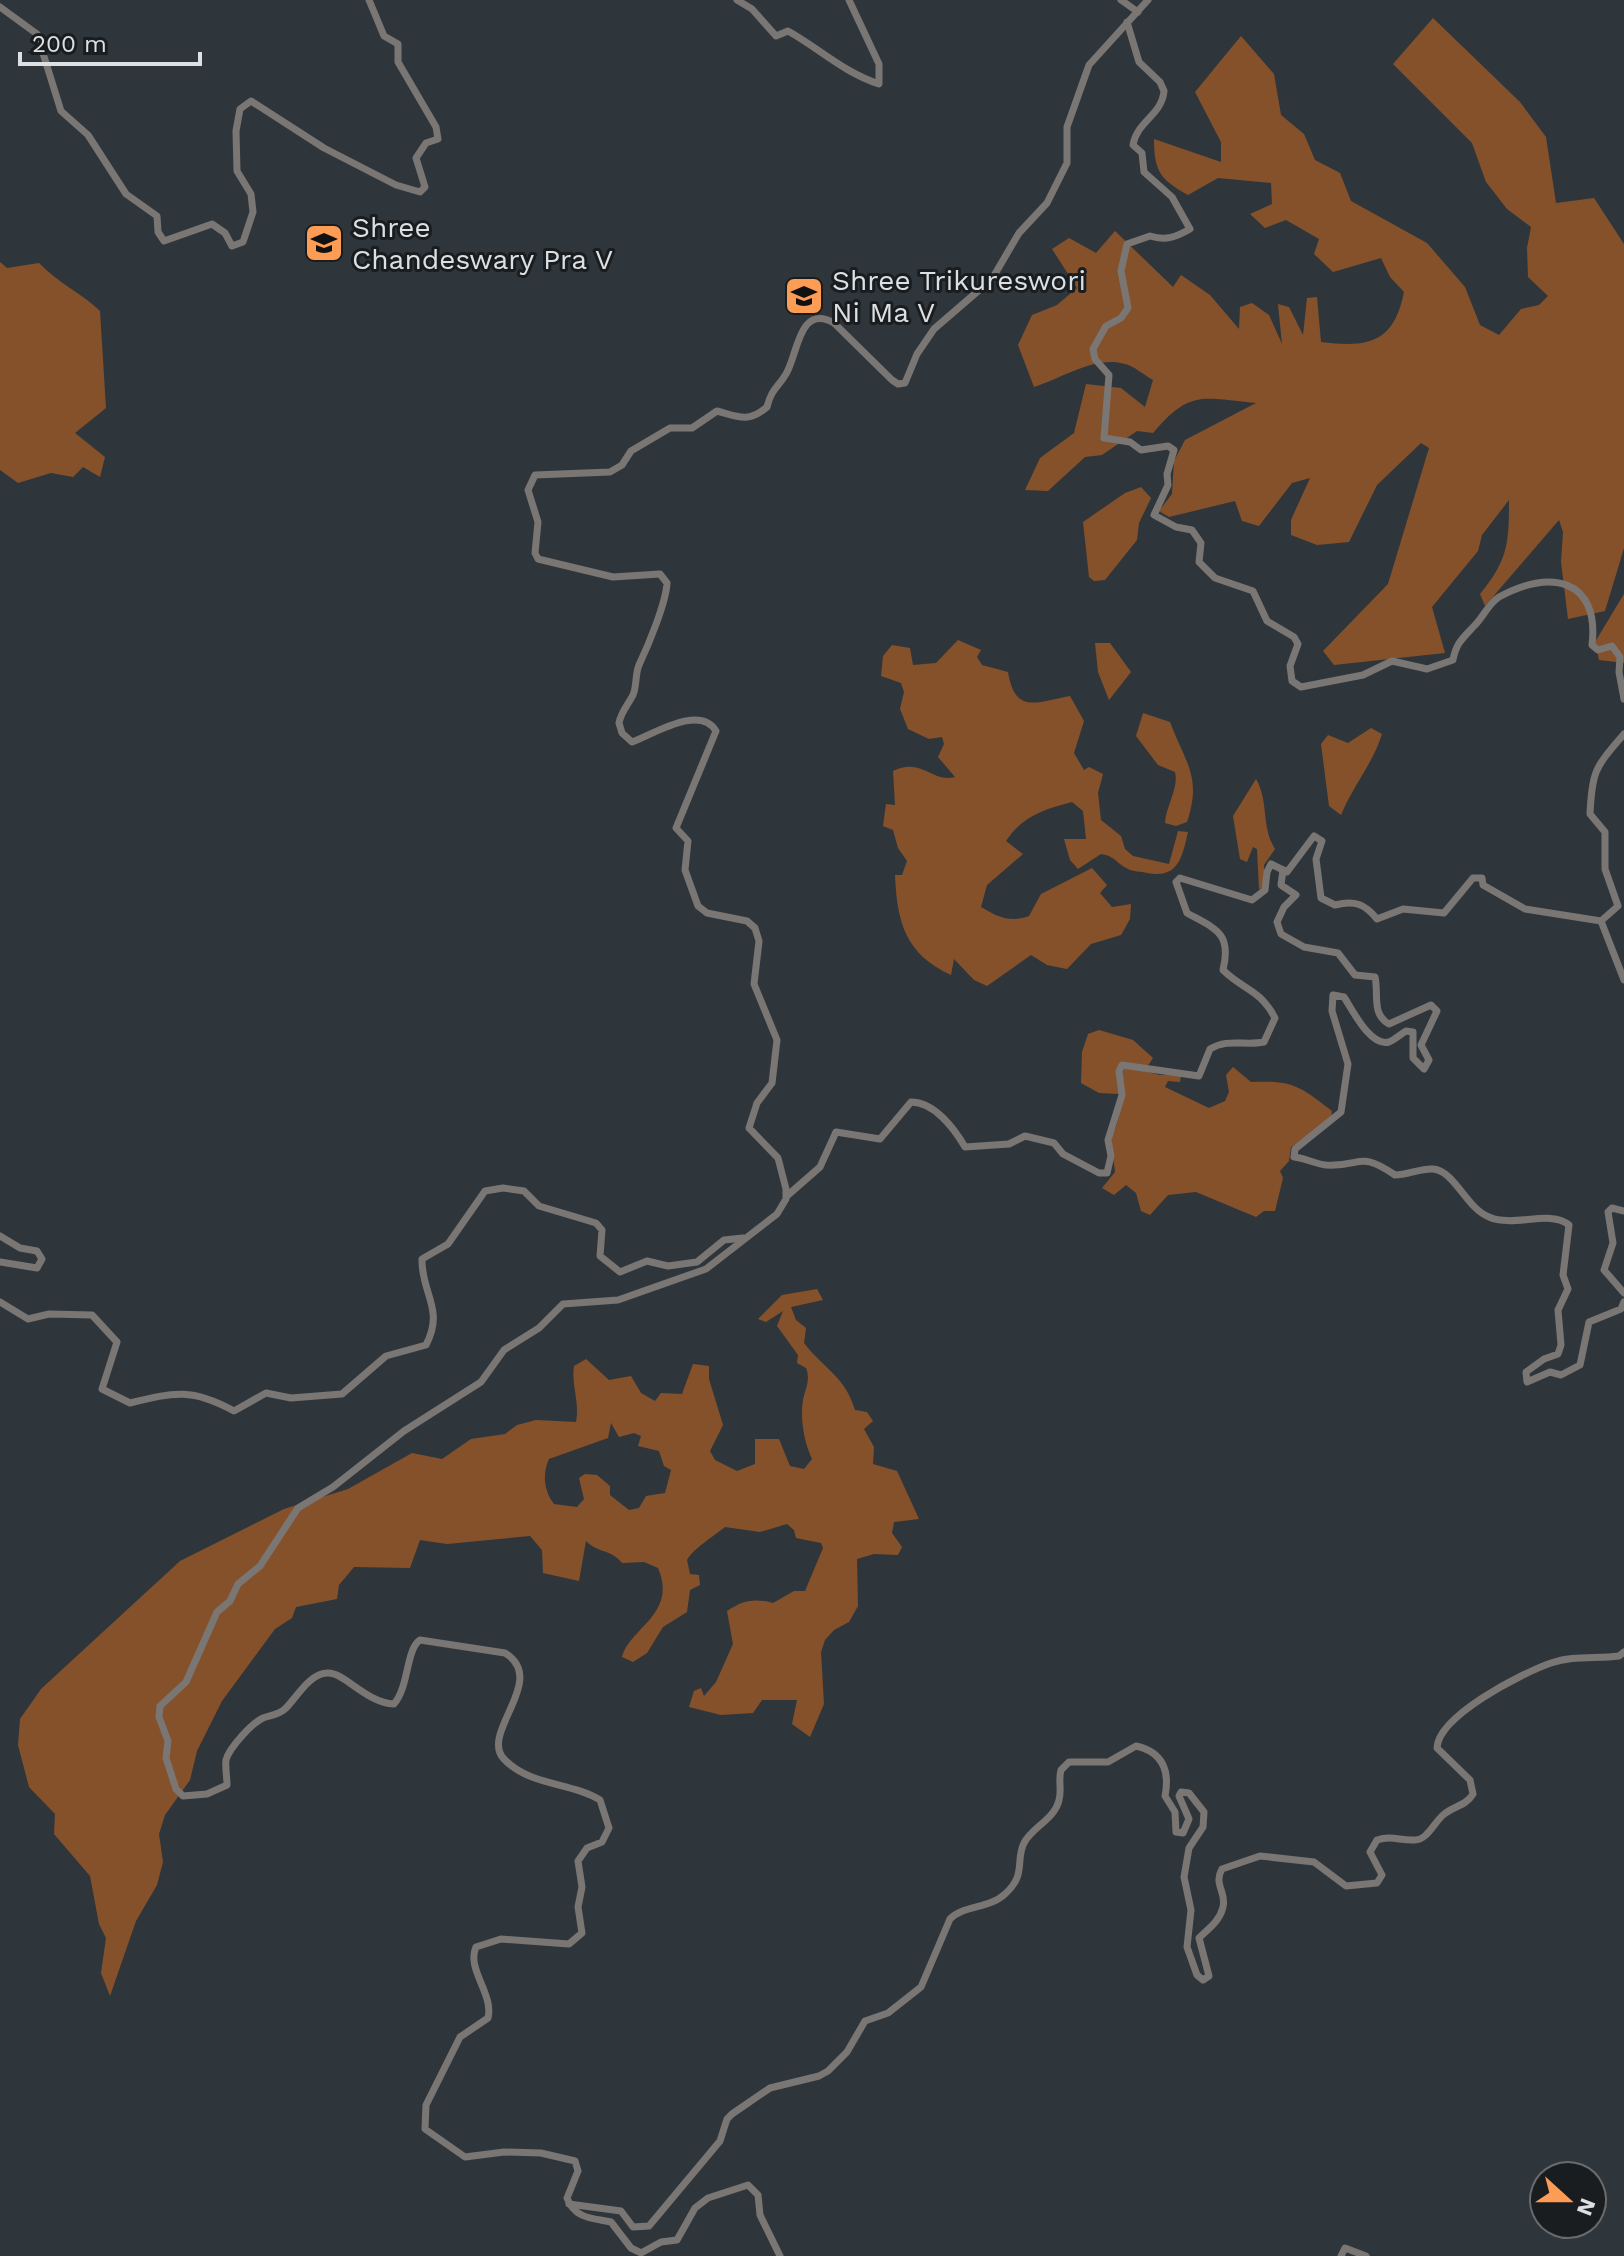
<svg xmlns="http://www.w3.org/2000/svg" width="1624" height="2256" font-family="'Work Sans',sans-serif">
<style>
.forest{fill:#85512b;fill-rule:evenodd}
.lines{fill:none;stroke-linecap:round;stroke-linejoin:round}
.minor{stroke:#7a7674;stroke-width:7}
.labels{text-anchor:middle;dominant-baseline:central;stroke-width:6;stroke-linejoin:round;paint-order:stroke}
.poi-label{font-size:28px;fill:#dce0e3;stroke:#1a1d1f;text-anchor:start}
</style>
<rect width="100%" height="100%" fill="#2f363b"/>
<g class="forest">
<path d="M1433,18L1520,102L1546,137L1556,203L1594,198L1624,244V548L1605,611L1568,619L1561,562L1563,532L1559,520L1485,606L1480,594C1508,560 1509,544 1509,500L1482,535L1478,551L1432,607L1445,653L1334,665L1323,651L1388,584L1429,448L1421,443L1377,485L1349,542L1317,545L1291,535V520L1310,478L1292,483L1259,526L1242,521L1235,501L1169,517L1159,511L1172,494L1174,461L1185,440L1256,403C1203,398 1190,389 1153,433L1137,431L1102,455L1085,457L1048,491L1025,490L1040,458L1074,433L1086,384L1121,388L1145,407L1153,380C1144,375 1134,366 1125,364C1096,355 1062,378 1034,387L1018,345L1032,315L1057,305L1077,288L1052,249L1069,238L1096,253L1115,231L1173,287L1181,275L1210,295L1239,329L1240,307L1252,303L1269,315L1282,344L1278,304L1289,307L1303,335L1307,298L1317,297L1321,342C1368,348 1394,343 1404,292L1390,277L1381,258L1333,272L1314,254L1319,239L1286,220L1265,228L1250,214L1272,204L1271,183L1218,178L1188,195C1161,180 1154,172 1154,139L1221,162V142L1195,92L1241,36L1274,74L1281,115L1304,134L1315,160L1340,173L1351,201L1427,243L1465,287L1480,325L1499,335L1521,309L1539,305L1548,296L1528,277L1527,248L1531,227L1507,209L1486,182L1472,143L1393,64Z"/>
<path d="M0,262L7,268L39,263C58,283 80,292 100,311L106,408L75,433L105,457L100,477L83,467L73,477L51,473L18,483L0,470Z"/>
<polygon points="1141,487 1151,498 1139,523 1137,540 1105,580 1094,581 1089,577 1083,522 1125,493"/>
<polygon points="1624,594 1624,663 1599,660 1595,642"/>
<path d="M958,640L981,650L977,657L982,665L1008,672C1015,715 1037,702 1070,696L1084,721L1074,753L1084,770L1089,767L1103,774L1098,793L1101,820L1121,836L1125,849L1133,856L1169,864L1178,831L1188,832C1182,858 1178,879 1147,873C1141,871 1133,872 1128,869C1116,863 1115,856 1101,854L1078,869L1070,860L1064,839H1086L1083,811L1072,802C1045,809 1022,816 1006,841L1023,854L987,885L981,907C998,917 1010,923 1029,916L1041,894L1092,868L1107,885L1100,893L1112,907L1131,904L1130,919L1121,935L1091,944L1067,969L1047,965L1031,955L987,986L974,980L954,959L951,975C905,954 897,922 895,875H902L907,861L898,848L893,830L883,826L886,804L895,805L893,771C922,757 931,783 955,777L938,757L944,744L942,737L929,739L908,729L900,709L904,692L901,683L881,676L883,656L892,645L910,648L913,665L936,663Z"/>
<polygon points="1095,643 1110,643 1131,672 1109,700 1098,672"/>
<path d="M1143,713L1170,722C1186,764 1202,777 1187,822L1176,826L1165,823C1166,806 1179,788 1175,772L1158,765L1136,736Z"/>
<path d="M1371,728L1382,734C1373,763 1353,786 1341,815L1329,806L1321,744L1328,735L1348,743Z"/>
<path d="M1256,779C1269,801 1261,827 1275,849L1264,865L1265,888L1259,889L1257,849L1253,847L1247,862L1240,859L1233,816Z"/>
<polygon points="1099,1030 1133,1040 1153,1058 1147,1067 1120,1063 1119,1094 1099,1093 1081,1083 1082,1052 1088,1034"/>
<path d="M1125,1066L1160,1075H1181L1180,1082L1168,1081L1165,1087L1209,1108L1225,1101L1229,1092L1226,1075L1233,1067L1251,1082C1292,1080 1300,1086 1332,1111C1329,1137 1309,1136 1291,1147L1289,1161L1280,1171L1283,1178L1275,1211H1264L1256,1217L1196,1192L1168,1195L1150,1215L1141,1211L1136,1193L1126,1185L1114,1195L1102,1188L1115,1172L1111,1137C1126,1115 1114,1089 1125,1066Z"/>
<path d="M817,1289L823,1300L791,1307L796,1320L806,1328L804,1343C823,1368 845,1376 855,1410L867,1412L873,1421L864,1429L874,1447L873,1464L897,1471L919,1519L894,1522L892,1533L902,1547L898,1555L874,1554L857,1559L858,1606L849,1622L834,1630L825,1640L821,1652L824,1704L810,1737L792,1724L797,1700H762L753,1713L721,1715L689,1707L694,1691L701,1688L704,1696L716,1682L733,1644L727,1611C743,1600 754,1598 773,1603L794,1591H805L823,1548L821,1543L796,1538L794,1530L787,1524L760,1532L725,1527C714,1536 694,1548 687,1560L690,1574L699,1575L700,1585L690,1590L687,1612L663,1627L647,1653L633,1662L622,1657C629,1628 678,1614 658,1568L644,1562L622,1563C611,1549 597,1553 586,1541L579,1581L543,1573L542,1550L530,1536L447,1544L420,1540L410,1568L354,1567L339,1585L337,1599L296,1607L292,1618L275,1629L222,1701L197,1751L190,1780L165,1815L159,1834L163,1862L157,1885L136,1921L110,1996L101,1973L106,1938L99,1924L90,1876L54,1834L55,1814L29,1787L18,1745L20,1719L41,1689L180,1561L284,1509L348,1489L412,1453L442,1459L471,1439L505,1434L517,1425L536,1420L576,1422C580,1402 571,1385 574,1366L586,1359L609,1380L631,1376L641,1393L655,1401L661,1393L682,1394L693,1364L709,1366V1379L723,1425L710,1451L715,1460L737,1471L755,1464V1439H779L790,1466L804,1469L812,1459C804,1442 800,1419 803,1400C805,1389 811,1380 806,1368L797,1363L798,1355L777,1326L783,1311L766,1322L758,1319L782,1295ZM611,1423L619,1437L634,1433L641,1436L638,1446L659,1451L664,1466L671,1470L665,1493L646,1496L639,1508L629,1510L610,1495V1486L597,1475L585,1474L579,1478L584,1499L577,1507L554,1504C544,1491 542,1474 549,1459L608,1438Z"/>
</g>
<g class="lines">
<g class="minor">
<path d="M737,0L752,9L776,36L788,31C820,49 843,72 879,84V64L849,0"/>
<polyline points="1121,0 1138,12"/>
<polyline points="0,7 37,34 61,111 88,135 126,194 157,216 158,232 164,241 212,224 225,233 232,246 243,242 253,212 251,194 237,171 236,131 240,109 251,101 324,148 396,185 420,192 425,187 416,158 426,143 438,139 436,127 398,62 398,44 384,36 369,0"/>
<path d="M1127,22L1139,62L1160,82L1164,91C1162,115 1137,121 1133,145L1142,153L1144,172L1172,197L1190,229C1176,237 1166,241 1150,236L1127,244L1121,271L1128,308L1121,318L1106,326L1093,349L1095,359L1109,375L1104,438L1130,442L1141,450L1168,446L1174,450L1167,474L1168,485L1154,515L1176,527L1192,530L1201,543L1199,562L1215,578L1253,591L1267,621L1294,637L1298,644L1290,666L1292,681L1301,687L1363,675L1392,661L1427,669L1453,660C1456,643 1463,638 1475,625C1483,617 1489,603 1499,597C1549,569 1600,578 1592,645L1598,650L1612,646L1620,657L1619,672L1624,699"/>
<path d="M1283,870L1281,885L1296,895L1284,907L1277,922L1281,934L1304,947L1338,953L1355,975L1375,977C1379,994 1371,1014 1389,1024L1431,1005L1437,1011L1421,1045L1429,1060L1424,1069L1413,1058V1032L1406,1031C1401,1034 1394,1040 1389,1042C1370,1047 1352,1009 1344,997L1333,995L1332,1011L1348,1064L1341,1112L1295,1149L1294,1157C1305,1158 1315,1164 1326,1165C1363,1167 1358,1150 1395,1175C1407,1175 1422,1168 1433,1169C1455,1171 1466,1208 1489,1217C1514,1228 1550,1209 1569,1225L1563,1275L1568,1289L1558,1310L1561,1345L1558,1354L1544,1359L1526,1372L1527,1382L1550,1372L1561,1375L1580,1365L1589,1322L1621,1309L1624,1302"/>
<path d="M1601,921L1618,906L1605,869V832L1590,814C1592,769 1596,767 1624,734"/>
<path d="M788,1195L820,1167L836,1132L880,1139L911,1102C934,1102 954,1128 965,1147L1009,1144L1025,1136L1054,1143L1063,1154L1099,1173H1107L1111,1156L1108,1140L1122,1095L1119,1071L1122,1065L1199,1076L1210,1049C1228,1038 1244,1046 1264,1042L1275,1018C1260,989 1243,990 1223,970C1232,933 1216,929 1187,913L1176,882L1180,878L1252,900L1265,890L1267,872L1271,864L1287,872L1314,836L1322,841L1316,859L1321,898L1335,905C1355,900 1365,904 1377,919L1403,909L1444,913L1473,878H1482L1483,885L1525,909L1601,921L1624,980"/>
<polyline points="1624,1211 1612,1208 1608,1212 1613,1243 1604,1270 1624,1293"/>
<polyline points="0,1236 20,1248 37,1251 42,1259 37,1268 0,1262"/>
<path d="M0,1302L28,1319L49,1314L92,1315L117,1342L102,1389L130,1403C175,1392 192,1388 234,1411L266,1393L291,1398L342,1394L386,1356L426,1345C445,1309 421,1293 422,1259L448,1244L485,1191L503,1188L524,1191L539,1206L596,1223L602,1230L600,1256L620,1272L647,1261L668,1266L697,1262L724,1240L743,1238"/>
<path d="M569,2204L621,2211L633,2227L649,2226L720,2141L727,2119L732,2114L770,2088L819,2076L828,2071L847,2052L865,2021L888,2013L921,1987L950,1919C964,1905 989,1909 1005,1894C1027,1874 1015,1861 1024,1843C1031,1828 1055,1819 1059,1800C1062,1790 1058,1780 1061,1770L1069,1762H1108L1136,1746C1163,1752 1170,1771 1165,1796L1175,1812L1176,1832L1183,1833L1189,1819L1179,1796L1181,1792L1189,1793L1204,1812L1203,1827L1189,1848L1184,1877L1191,1910L1187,1947L1197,1975L1203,1980L1209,1976L1199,1938C1208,1929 1220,1921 1223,1907C1227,1893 1213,1884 1222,1869L1260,1856L1314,1862L1346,1886L1377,1883L1382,1875L1370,1852L1377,1840C1392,1835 1400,1841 1415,1840C1427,1840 1434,1823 1443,1815C1453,1806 1466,1806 1473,1794L1470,1780L1437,1748C1438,1716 1522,1673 1551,1663C1573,1655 1596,1659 1619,1656L1624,1652"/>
<path d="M780,2256L760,2215L758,2195L748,2185L708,2198L695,2208L677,2240L661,2242L641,2253L631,2248L611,2222C592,2218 575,2219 567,2198L578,2171L575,2161L541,2153L504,2152L465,2157L425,2129L426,2105L460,2037L488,2018C494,1994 466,1969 476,1947L501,1939L569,1944L582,1933L578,1907L582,1887L578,1861L587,1848L602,1842L609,1828L600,1800C571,1782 529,1786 504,1759C479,1733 549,1680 505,1653L420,1640C406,1649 409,1687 394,1704C366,1703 343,1671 327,1673C309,1674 297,1697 286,1708C279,1715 271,1715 263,1718C252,1723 229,1748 226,1760C225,1767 227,1777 227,1785L207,1794L183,1796L176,1789L166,1758L168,1741L159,1717L160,1706L186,1682L217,1612L230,1601L238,1584L260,1566L298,1508L333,1487L404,1431L481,1382L504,1350L539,1328L563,1304L618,1300L706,1269L777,1214L786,1199V1189L778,1158L749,1128L757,1103L772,1083L777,1040L754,984L759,941L755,928L747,921L707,913L698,906L685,870L688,841L676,828L716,731C700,704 654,734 632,742L622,733L619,723C621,712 628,705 633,695C637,686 635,674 639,665C648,646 666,603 667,583L660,574L613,577L538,559L535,553L538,522L528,490L535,475L610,472L622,465L631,451L670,428H692L717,411C739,417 748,423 767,407C772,388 777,389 786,374C798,354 799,303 834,323L892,380L898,384L905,383L917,354L934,329L992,279L1019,233L1047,203L1067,163V127L1089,65L1148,0"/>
<polyline points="1341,2256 1345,2248 1366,2256"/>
</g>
</g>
<defs>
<g id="school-square" transform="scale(2)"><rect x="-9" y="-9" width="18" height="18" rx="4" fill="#fd9d55" stroke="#1a1d1f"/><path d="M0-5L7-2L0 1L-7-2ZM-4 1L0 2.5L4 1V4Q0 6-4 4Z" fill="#111"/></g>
</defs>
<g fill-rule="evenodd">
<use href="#school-square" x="324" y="243"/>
<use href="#school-square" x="804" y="296"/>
</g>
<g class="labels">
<g class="poi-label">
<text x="352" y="227">Shree<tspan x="352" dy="32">Chandeswary Pra V</tspan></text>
<text x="832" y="280">Shree Trikureswori<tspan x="832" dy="32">Ni Ma V</tspan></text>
</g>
</g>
<g transform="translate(1568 2200) rotate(111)"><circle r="38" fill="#1a1d1f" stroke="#686b6d" stroke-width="2"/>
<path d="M0-6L14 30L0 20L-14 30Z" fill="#fd9d55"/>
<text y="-12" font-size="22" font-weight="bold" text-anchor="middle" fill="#dce0e3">N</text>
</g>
<path d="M20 52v12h180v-12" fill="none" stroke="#dce0e3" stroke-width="4"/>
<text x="32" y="52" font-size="24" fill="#dce0e3" stroke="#1a1d1f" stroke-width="6" paint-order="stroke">200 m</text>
</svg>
